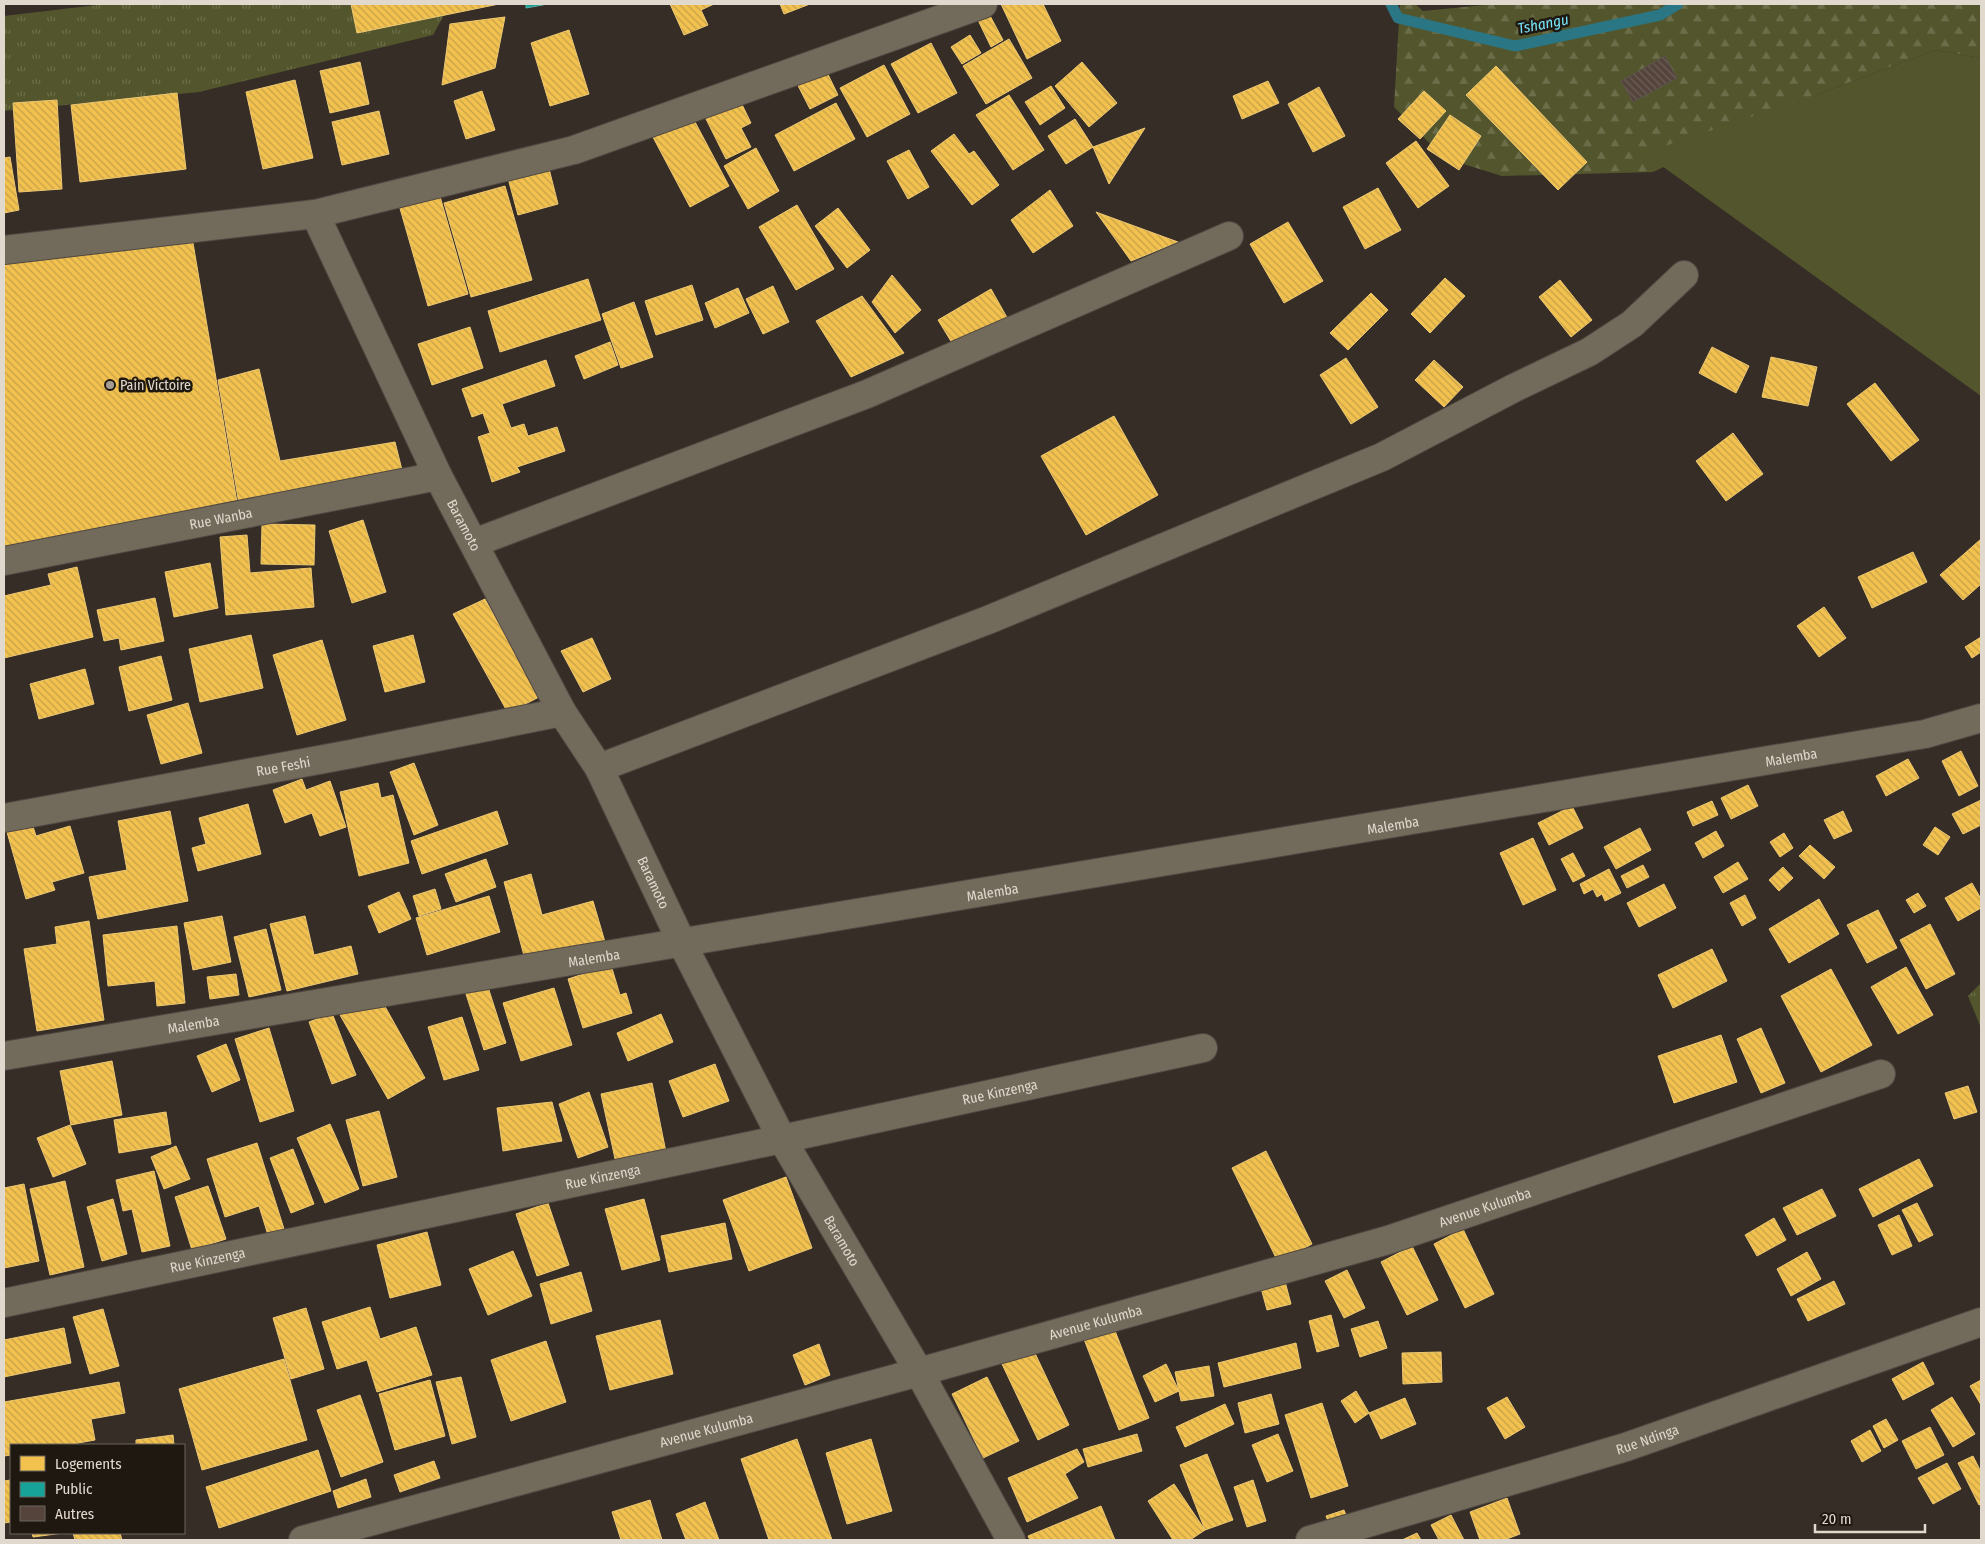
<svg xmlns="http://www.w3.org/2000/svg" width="1985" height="1544" font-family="'Fira Sans Condensed',sans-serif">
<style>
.forest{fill:url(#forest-firs)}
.park{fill:url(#park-tufts)}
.garden{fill:#53562c}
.homes{fill:url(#homes-back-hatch);stroke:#edc874}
.public{fill:url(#public-back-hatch);stroke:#54b3a8}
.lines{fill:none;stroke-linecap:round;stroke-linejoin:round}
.stream{stroke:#2a7684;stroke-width:11}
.building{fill:url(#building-back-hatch);stroke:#5b534d}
.street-casing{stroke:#504943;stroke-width:30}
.street{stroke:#726a5a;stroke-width:28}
.poi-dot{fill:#a59c93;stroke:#1f1811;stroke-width:2}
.labels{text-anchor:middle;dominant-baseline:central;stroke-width:5;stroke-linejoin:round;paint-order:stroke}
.poi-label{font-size:14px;fill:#e1d8ce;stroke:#1f1811;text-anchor:start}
.street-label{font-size:14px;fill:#e1d8ce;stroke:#1f1811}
.water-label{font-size:15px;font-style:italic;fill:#77e5fb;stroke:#1f1811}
</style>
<defs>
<pattern id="forest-firs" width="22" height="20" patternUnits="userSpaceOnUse" patternTransform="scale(1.25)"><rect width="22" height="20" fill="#53562c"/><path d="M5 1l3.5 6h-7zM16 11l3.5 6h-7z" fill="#6b6e49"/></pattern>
<pattern id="park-tufts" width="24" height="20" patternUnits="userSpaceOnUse" patternTransform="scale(1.25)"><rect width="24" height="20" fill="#53562c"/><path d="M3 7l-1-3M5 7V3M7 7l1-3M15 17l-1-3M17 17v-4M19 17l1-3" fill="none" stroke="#6b6e49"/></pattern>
<pattern id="homes-back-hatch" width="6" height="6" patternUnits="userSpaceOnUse" patternTransform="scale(1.25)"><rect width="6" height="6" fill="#f2c14e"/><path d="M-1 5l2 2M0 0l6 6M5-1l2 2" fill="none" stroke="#c6a14a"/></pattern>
<pattern id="public-back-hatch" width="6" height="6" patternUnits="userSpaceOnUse" patternTransform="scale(1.25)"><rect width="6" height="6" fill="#17a398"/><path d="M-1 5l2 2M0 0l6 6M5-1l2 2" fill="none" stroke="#24867d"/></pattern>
<pattern id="building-back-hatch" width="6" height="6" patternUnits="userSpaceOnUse" patternTransform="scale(1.25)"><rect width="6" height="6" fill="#54443c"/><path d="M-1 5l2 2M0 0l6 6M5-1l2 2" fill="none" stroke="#6c5e57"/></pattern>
</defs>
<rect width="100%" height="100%" fill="#362e26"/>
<polygon class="forest" points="1400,4 1415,4 1423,11 1495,4 1981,4 1981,58 1935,50 1819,94 1653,172 1502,176 1444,158 1394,107"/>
<g class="park">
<polygon points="106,4 450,4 433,35 199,92 4,111 4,16"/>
<polygon points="1981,983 1981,1028 1968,996"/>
</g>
<polygon class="garden" points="1935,50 1981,58 1981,396 1644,153 1819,94"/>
<g class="homes">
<polygon points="351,4 499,4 357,33"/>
<polygon points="670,4 714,4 701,10 708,25 684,35"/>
<polygon points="780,4 810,4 784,14"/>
<polygon points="1001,4 1043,4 1061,41 1027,59"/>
<polygon points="988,12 1003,40 991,47 977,18"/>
<polygon points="505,17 495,68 442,85 450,24"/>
<polygon points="569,30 589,94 550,106 531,43"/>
<polygon points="970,35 981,53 962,64 951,47"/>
<polygon points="1009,39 1032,78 986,104 963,66"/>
<polygon points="931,43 957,93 918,113 891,64"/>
<polygon points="820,58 838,95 810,109 791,72"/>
<polygon points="360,62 369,104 330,113 320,71"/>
<polygon points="1082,62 1117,103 1089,127 1055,86"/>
<polygon points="884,65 910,114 867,137 840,88"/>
<polygon points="1496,66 1587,162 1558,190 1466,95"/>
<polygon points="295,80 313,158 263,169 246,92"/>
<polygon points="1268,81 1279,103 1242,119 1233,96"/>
<polygon points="733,86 751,123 741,128 751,147 726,159 706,119 716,114"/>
<polygon points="1051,86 1065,108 1040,125 1025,102"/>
<polygon points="1319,87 1345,136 1313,152 1288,104"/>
<polygon points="482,91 495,130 466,139 454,101"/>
<polygon points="1424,91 1446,111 1420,139 1398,119"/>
<polygon points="177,93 186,169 80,182 71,105"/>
<polygon points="1009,95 1044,150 1013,170 976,115"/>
<polygon points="57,100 62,189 19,192 13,103"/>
<polygon points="685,103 729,186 690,207 646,124"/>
<polygon points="836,103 855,139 794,171 775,135"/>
<polygon points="379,111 389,154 342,165 332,122"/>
<polygon points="1450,115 1481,136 1459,170 1427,149"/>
<polygon points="1075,119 1093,147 1066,164 1048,136"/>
<polygon points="1145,128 1109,184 1093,147"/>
<polygon points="954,134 969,154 974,151 999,185 972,205 931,151"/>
<polygon points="1416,141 1449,186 1418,208 1386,163"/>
<polygon points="756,148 779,191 748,209 724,166"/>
<polygon points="544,149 558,204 518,215 503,160"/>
<polygon points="909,150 929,187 908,199 887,161"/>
<polygon points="10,157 19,210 4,213 4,158"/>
<polygon points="435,179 468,294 428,306 395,191"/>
<polygon points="505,186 532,280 471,297 444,203"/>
<polygon points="1378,188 1401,230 1365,249 1343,207"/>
<polygon points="1050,190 1073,226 1033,253 1011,220"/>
<polygon points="797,205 834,269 796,290 759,227"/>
<polygon points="838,208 870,250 847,268 815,226"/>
<polygon points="1096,212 1178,242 1131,261"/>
<polygon points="1288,222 1323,281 1284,303 1250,244"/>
<polygon points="193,243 238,508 4,548 4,261"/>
<polygon points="892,275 921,310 895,333 872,302"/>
<polygon points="1445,278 1465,296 1430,333 1411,314"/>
<polygon points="588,279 601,320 500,352 488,311"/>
<polygon points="1560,280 1592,320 1571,337 1539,297"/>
<polygon points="692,285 703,320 656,335 645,301"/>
<polygon points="773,286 789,322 763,334 746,299"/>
<polygon points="738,288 749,313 715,328 705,303"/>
<polygon points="991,289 1009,321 957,351 938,320"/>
<polygon points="1371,293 1388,310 1348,350 1330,333"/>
<polygon points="862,296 904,353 851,377 816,321"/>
<polygon points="634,302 653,357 621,368 602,314"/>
<polygon points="470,327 483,368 432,385 418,344"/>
<polygon points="610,342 618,365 584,379 575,356"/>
<polygon points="1712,347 1749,366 1736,393 1699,373"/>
<polygon points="1771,357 1817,367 1808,406 1762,397"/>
<polygon points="1346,358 1378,407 1351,424 1320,375"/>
<polygon points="546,360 555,386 502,404 511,428 524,424 528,436 557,427 565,451 517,467 520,472 492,482 478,437 490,433 483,413 472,417 462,389"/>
<polygon points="1434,360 1463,387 1444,407 1415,380"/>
<polygon points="259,369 280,461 395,442 403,474 239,504 218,380"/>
<polygon points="1875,383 1919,440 1891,461 1847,404"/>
<polygon points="1114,416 1158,495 1086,535 1041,456"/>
<polygon points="1733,433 1763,474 1726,501 1696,461"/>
<polygon points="363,520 386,592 352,603 329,531"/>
<polygon points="262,524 315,525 314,565 261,564"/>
<polygon points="247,535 250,573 311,568 314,607 226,615 220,537"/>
<polygon points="1981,539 1981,584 1963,600 1940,575"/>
<polygon points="1913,552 1927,582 1872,608 1858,577"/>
<polygon points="210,563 218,608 174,617 165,572"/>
<polygon points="77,567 93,637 4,658 4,596 51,585 48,574"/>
<polygon points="155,598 164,641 121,650 119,638 104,641 97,610"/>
<polygon points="485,599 539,697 508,713 453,614"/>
<polygon points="1824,607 1846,638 1819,657 1797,626"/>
<polygon points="251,635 263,688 200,702 189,649"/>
<polygon points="413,635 425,682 385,692 373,646"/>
<polygon points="1981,637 1981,652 1972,658 1965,647"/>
<polygon points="592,638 611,679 583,692 561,651"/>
<polygon points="322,640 346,720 297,735 273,655"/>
<polygon points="161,656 172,700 129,711 119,667"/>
<polygon points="85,669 94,704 39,719 30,684"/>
<polygon points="188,703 202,753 161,764 147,715"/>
<polygon points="1961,751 1978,786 1959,796 1942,761"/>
<polygon points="1908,759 1919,778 1886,796 1876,776"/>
<polygon points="414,763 438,825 414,835 390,772"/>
<polygon points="302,779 306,790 330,781 346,827 320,836 312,813 285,823 273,790"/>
<polygon points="378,783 381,798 393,795 409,863 359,876 340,792"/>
<polygon points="1748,785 1758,806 1731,819 1721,798"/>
<polygon points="1981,800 1981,825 1963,834 1952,814"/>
<polygon points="1712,801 1718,815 1693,826 1687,812"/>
<polygon points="248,804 261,854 198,871 192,848 206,844 199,818"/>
<polygon points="1572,806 1583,828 1549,845 1538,823"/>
<polygon points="170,811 188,901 98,919 89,877 127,870 118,821"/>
<polygon points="497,811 508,844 422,874 411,841"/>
<polygon points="1843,811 1852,831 1834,839 1824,820"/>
<polygon points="30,817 36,836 70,826 84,873 52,882 55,890 26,899 5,825"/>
<polygon points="1935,827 1950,837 1938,855 1923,845"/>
<polygon points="1640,828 1651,850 1616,869 1604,847"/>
<polygon points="1716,831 1724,846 1703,858 1695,843"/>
<polygon points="1784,833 1793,848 1780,857 1770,842"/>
<polygon points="1533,838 1556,890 1523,905 1500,853"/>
<polygon points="1810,845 1835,867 1824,879 1799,856"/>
<polygon points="1573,853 1585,876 1573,882 1561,859"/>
<polygon points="486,859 496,887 456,902 445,874"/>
<polygon points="1738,862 1748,879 1723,893 1714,877"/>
<polygon points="1643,865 1649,877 1627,888 1621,876"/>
<polygon points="1783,867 1793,878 1779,891 1769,880"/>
<polygon points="1609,869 1621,893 1605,901 1602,894 1597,897 1593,889 1584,894 1580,884"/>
<polygon points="531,874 542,915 593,901 605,942 526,963 504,882"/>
<polygon points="1972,883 1981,899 1981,908 1958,921 1945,898"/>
<polygon points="1664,884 1676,908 1639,927 1627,903"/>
<polygon points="435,889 441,909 419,916 413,896"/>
<polygon points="399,892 411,919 379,933 368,906"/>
<polygon points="1918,893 1926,906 1914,913 1906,900"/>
<polygon points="1745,895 1756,918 1742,926 1730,903"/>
<polygon points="489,896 500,932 427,955 416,918"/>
<polygon points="1819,899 1839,934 1789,963 1769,929"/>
<polygon points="1878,910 1897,948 1867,963 1847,925"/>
<polygon points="222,916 231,962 193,970 184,923"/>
<polygon points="305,916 314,955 351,946 358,974 287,991 270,924"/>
<polygon points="89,921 104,1020 37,1031 24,949 57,944 55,927"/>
<polygon points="1930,924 1955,974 1926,989 1900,940"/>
<polygon points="177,926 185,1003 157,1006 155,981 108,986 103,935"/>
<polygon points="266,929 281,990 249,997 234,937"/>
<polygon points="1712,949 1727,981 1673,1008 1658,975"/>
<polygon points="611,965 620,995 626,993 632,1013 583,1028 568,979"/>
<polygon points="1906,967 1933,1015 1898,1034 1871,987"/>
<polygon points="1831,969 1872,1045 1821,1072 1781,996"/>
<polygon points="236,974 239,995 210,999 207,977"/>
<polygon points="487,984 506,1043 484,1050 465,991"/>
<polygon points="554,988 572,1045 521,1061 503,1003"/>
<polygon points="378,994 425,1078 388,1099 340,1015"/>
<polygon points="332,1013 356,1075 332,1084 309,1022"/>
<polygon points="661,1014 673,1042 628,1061 617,1033"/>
<polygon points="462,1017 479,1070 444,1080 428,1027"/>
<polygon points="269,1028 294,1111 260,1122 235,1039"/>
<polygon points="1761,1028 1785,1083 1761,1093 1737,1039"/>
<polygon points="1721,1035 1737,1082 1674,1103 1658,1056"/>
<polygon points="226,1044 240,1080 212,1092 197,1056"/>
<polygon points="112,1061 122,1115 71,1125 60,1071"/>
<polygon points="715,1064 729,1101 683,1117 669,1081"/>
<polygon points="652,1083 667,1157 617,1168 601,1094"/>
<polygon points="1968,1086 1977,1112 1954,1119 1945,1093"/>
<polygon points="589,1092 608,1147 578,1158 559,1104"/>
<polygon points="552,1102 562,1141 503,1151 497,1108"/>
<polygon points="379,1111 397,1177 363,1186 346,1120"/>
<polygon points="166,1112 171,1144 119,1153 114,1120"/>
<polygon points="330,1124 359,1189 325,1203 297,1138"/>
<polygon points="70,1125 86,1164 53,1177 37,1138"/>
<polygon points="257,1143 284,1229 268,1235 259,1206 225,1217 207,1159"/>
<polygon points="176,1146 190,1179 164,1189 151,1157"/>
<polygon points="293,1149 314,1204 291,1213 270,1158"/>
<polygon points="1266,1151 1312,1244 1278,1262 1232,1168"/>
<polygon points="1919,1159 1933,1186 1873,1217 1859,1189"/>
<polygon points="154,1171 170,1246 142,1252 132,1209 123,1211 116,1180"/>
<polygon points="786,1177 812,1248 749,1271 723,1200"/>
<polygon points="65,1181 84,1267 50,1275 30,1189"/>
<polygon points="24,1184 39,1261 4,1268 4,1188"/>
<polygon points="208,1186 226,1239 192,1250 175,1197"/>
<polygon points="1822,1189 1836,1216 1797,1235 1783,1208"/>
<polygon points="113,1199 127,1254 102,1261 87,1207"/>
<polygon points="644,1199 660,1260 622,1270 605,1209"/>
<polygon points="548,1203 569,1265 537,1276 516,1214"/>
<polygon points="1917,1203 1933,1235 1919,1242 1902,1210"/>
<polygon points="1899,1215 1912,1246 1892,1255 1878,1225"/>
<polygon points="1774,1218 1786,1240 1757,1256 1745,1235"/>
<polygon points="725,1223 732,1259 669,1272 661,1236"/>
<polygon points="1463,1229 1494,1294 1465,1308 1434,1244"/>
<polygon points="427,1232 441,1285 390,1298 377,1245"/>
<polygon points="1412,1246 1438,1300 1407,1315 1381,1262"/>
<polygon points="513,1251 532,1296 488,1315 469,1269"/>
<polygon points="1807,1252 1821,1279 1791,1296 1777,1269"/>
<polygon points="1282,1270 1291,1304 1267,1310 1258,1277"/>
<polygon points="1347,1270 1365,1308 1344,1318 1325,1281"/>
<polygon points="581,1272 592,1311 551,1324 540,1284"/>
<polygon points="1834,1281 1845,1304 1808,1321 1797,1299"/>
<polygon points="370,1307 380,1339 416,1327 432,1375 377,1392 367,1360 337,1369 322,1322"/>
<polygon points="306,1308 324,1369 291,1379 273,1318"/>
<polygon points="103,1309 119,1366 90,1374 73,1317"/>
<polygon points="1331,1315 1339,1346 1317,1352 1309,1321"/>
<polygon points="660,1320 673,1374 610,1390 596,1336"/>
<polygon points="1378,1321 1387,1348 1360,1357 1351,1329"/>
<polygon points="1112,1323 1149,1418 1119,1430 1082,1334"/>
<polygon points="64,1328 71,1363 4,1377 4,1340"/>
<polygon points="546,1341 566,1402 511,1421 491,1360"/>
<polygon points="1296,1343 1301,1368 1224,1387 1218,1363"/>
<polygon points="819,1344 830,1375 805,1385 793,1355"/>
<polygon points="1033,1349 1069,1425 1038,1440 1002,1364"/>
<polygon points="1441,1352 1442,1382 1403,1384 1402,1353"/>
<polygon points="284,1359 307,1440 202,1470 179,1389"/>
<polygon points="1923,1362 1934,1384 1903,1400 1892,1379"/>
<polygon points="1166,1364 1179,1391 1155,1402 1143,1376"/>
<polygon points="1209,1366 1214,1396 1181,1401 1175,1372"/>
<polygon points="461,1377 476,1437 452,1444 436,1382"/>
<polygon points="987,1377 1019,1441 983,1458 952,1394"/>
<polygon points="430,1380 445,1436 395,1450 379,1394"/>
<polygon points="1981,1380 1981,1405 1970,1386"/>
<polygon points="119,1382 125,1413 91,1419 95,1440 67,1445 11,1445 11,1455 4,1456 4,1402"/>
<polygon points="1356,1391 1369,1413 1355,1423 1341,1401"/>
<polygon points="1271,1394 1279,1424 1245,1433 1238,1403"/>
<polygon points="360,1395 383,1462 341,1477 317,1410"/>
<polygon points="1507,1397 1525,1427 1505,1439 1487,1408"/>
<polygon points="1952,1397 1975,1434 1953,1447 1931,1410"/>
<polygon points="1405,1398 1416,1424 1381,1439 1369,1413"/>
<polygon points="1322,1403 1348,1486 1311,1498 1285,1415"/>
<polygon points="1225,1404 1234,1424 1185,1447 1176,1427"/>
<polygon points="1886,1419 1898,1440 1884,1448 1873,1426"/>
<polygon points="1930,1427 1944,1455 1916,1469 1902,1441"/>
<polygon points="1870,1430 1881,1451 1862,1462 1851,1441"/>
<polygon points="1137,1434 1142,1451 1088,1467 1083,1449"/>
<polygon points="1278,1434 1293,1471 1267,1482 1252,1445"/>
<polygon points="173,1435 174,1445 136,1445 136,1440"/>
<polygon points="797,1439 832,1540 769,1540 741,1459"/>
<polygon points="871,1439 892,1511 847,1524 826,1453"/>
<polygon points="1077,1449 1084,1462 1065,1474 1078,1498 1027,1522 1008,1478"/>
<polygon points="318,1450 331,1491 219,1528 206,1487"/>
<polygon points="1207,1454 1233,1520 1205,1530 1180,1465"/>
<polygon points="1973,1456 1981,1472 1981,1504 1979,1505 1958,1463"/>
<polygon points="434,1461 440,1478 400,1492 394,1475"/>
<polygon points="1947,1463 1961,1489 1933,1504 1918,1478"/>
<polygon points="366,1479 371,1497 338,1508 333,1491"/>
<polygon points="11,1480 11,1522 4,1523 4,1481"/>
<polygon points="1253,1480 1266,1521 1247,1527 1234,1487"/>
<polygon points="1174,1484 1205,1530 1190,1540 1173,1540 1148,1501"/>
<polygon points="1507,1498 1520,1534 1504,1540 1480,1540 1470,1512"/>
<polygon points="650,1500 662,1540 621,1540 612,1512"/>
<polygon points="705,1502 719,1540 686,1540 676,1514"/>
<polygon points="1101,1506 1115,1540 1030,1540 1028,1536"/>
<polygon points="1344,1510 1348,1520 1330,1526 1326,1516"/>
<polygon points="1451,1515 1464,1540 1439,1540 1431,1525"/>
<polygon points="32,1533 63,1533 33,1537"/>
<polygon points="73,1533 120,1533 122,1540 75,1540"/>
<polygon points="1417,1533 1421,1540 1402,1540"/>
</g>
<polygon class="public" points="526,4 548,4 526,8"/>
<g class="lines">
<polyline class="stream" points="1391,4 1398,18 1515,46 1660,15 1678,4"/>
</g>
<polygon class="building" points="1665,56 1677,78 1633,102 1621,81"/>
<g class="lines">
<g class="street-casing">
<g id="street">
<path id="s1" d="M315,214L438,476L562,712L599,768L682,943L782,1139L919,1372L1011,1540"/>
<polyline points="4,250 315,214 574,150 983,4"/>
<polyline points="474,543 867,394 1229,236"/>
<path id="s2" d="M4,561L438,476"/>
<polyline points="599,768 988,620 1382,457 1514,388 1589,352 1632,324 1684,275"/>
<path id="s3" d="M4,818L351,754L562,712"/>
<path id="s4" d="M4,1056C644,949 1285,846 1925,734L1981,718"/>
<path id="s5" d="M4,1303L782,1139L1203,1048"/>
<path id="s6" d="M303,1540L919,1372L1388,1240L1881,1074"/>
<path id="s7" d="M1310,1540L1626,1447L1981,1322"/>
</g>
</g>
<use href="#street" class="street"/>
</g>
<circle class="poi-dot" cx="110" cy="385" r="5"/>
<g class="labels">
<g class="poi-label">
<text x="120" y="385">Pain Victoire</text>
</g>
<g class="street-label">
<text stroke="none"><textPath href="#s2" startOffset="221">Rue Wanba</textPath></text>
<text stroke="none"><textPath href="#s1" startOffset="345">Baramoto</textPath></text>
<text stroke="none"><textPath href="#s4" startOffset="1812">Malemba</textPath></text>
<text stroke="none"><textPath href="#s3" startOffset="284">Rue Feshi</textPath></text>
<text stroke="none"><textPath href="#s4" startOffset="1408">Malemba</textPath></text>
<text stroke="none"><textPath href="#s1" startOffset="750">Baramoto</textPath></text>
<text stroke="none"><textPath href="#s4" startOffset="1002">Malemba</textPath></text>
<text stroke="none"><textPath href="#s4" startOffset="598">Malemba</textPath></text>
<text stroke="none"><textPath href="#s4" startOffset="192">Malemba</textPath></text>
<text stroke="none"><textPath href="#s5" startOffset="1018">Rue Kinzenga</textPath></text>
<text stroke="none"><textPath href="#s5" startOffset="612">Rue Kinzenga</textPath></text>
<text stroke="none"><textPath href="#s6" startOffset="1228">Avenue Kulumba</textPath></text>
<text stroke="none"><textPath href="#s1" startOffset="1155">Baramoto</textPath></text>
<text stroke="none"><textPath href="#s5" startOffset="208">Rue Kinzenga</textPath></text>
<text stroke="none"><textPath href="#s6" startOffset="822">Avenue Kulumba</textPath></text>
<text stroke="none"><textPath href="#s6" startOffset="418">Avenue Kulumba</textPath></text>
<text stroke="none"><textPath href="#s7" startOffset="352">Rue Ndinga</textPath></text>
</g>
<g class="water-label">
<text transform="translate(1543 24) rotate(-11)">Tshangu</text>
</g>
</g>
<rect width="1985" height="1544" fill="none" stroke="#e1d8ce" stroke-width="10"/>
<rect x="10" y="1444" width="175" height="90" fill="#1f1811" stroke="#6d655d"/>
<rect x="20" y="1456" width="25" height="15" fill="#f2c14e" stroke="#6d655d"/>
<text x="55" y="1469" font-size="15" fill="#e1d8ce">Logements</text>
<rect x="20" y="1482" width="25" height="15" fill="#17a398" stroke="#6d655d"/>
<text x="55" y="1494" font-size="15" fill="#e1d8ce">Public</text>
<rect x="20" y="1506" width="25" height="15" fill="#54443c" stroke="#6d655d"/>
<text x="55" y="1519" font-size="15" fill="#e1d8ce">Autres</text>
<path d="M1815 1524v8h110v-8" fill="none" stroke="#e1d8ce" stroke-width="2.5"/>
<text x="1822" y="1524" font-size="15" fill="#e1d8ce" stroke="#1f1811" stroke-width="4" paint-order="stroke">20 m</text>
</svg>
